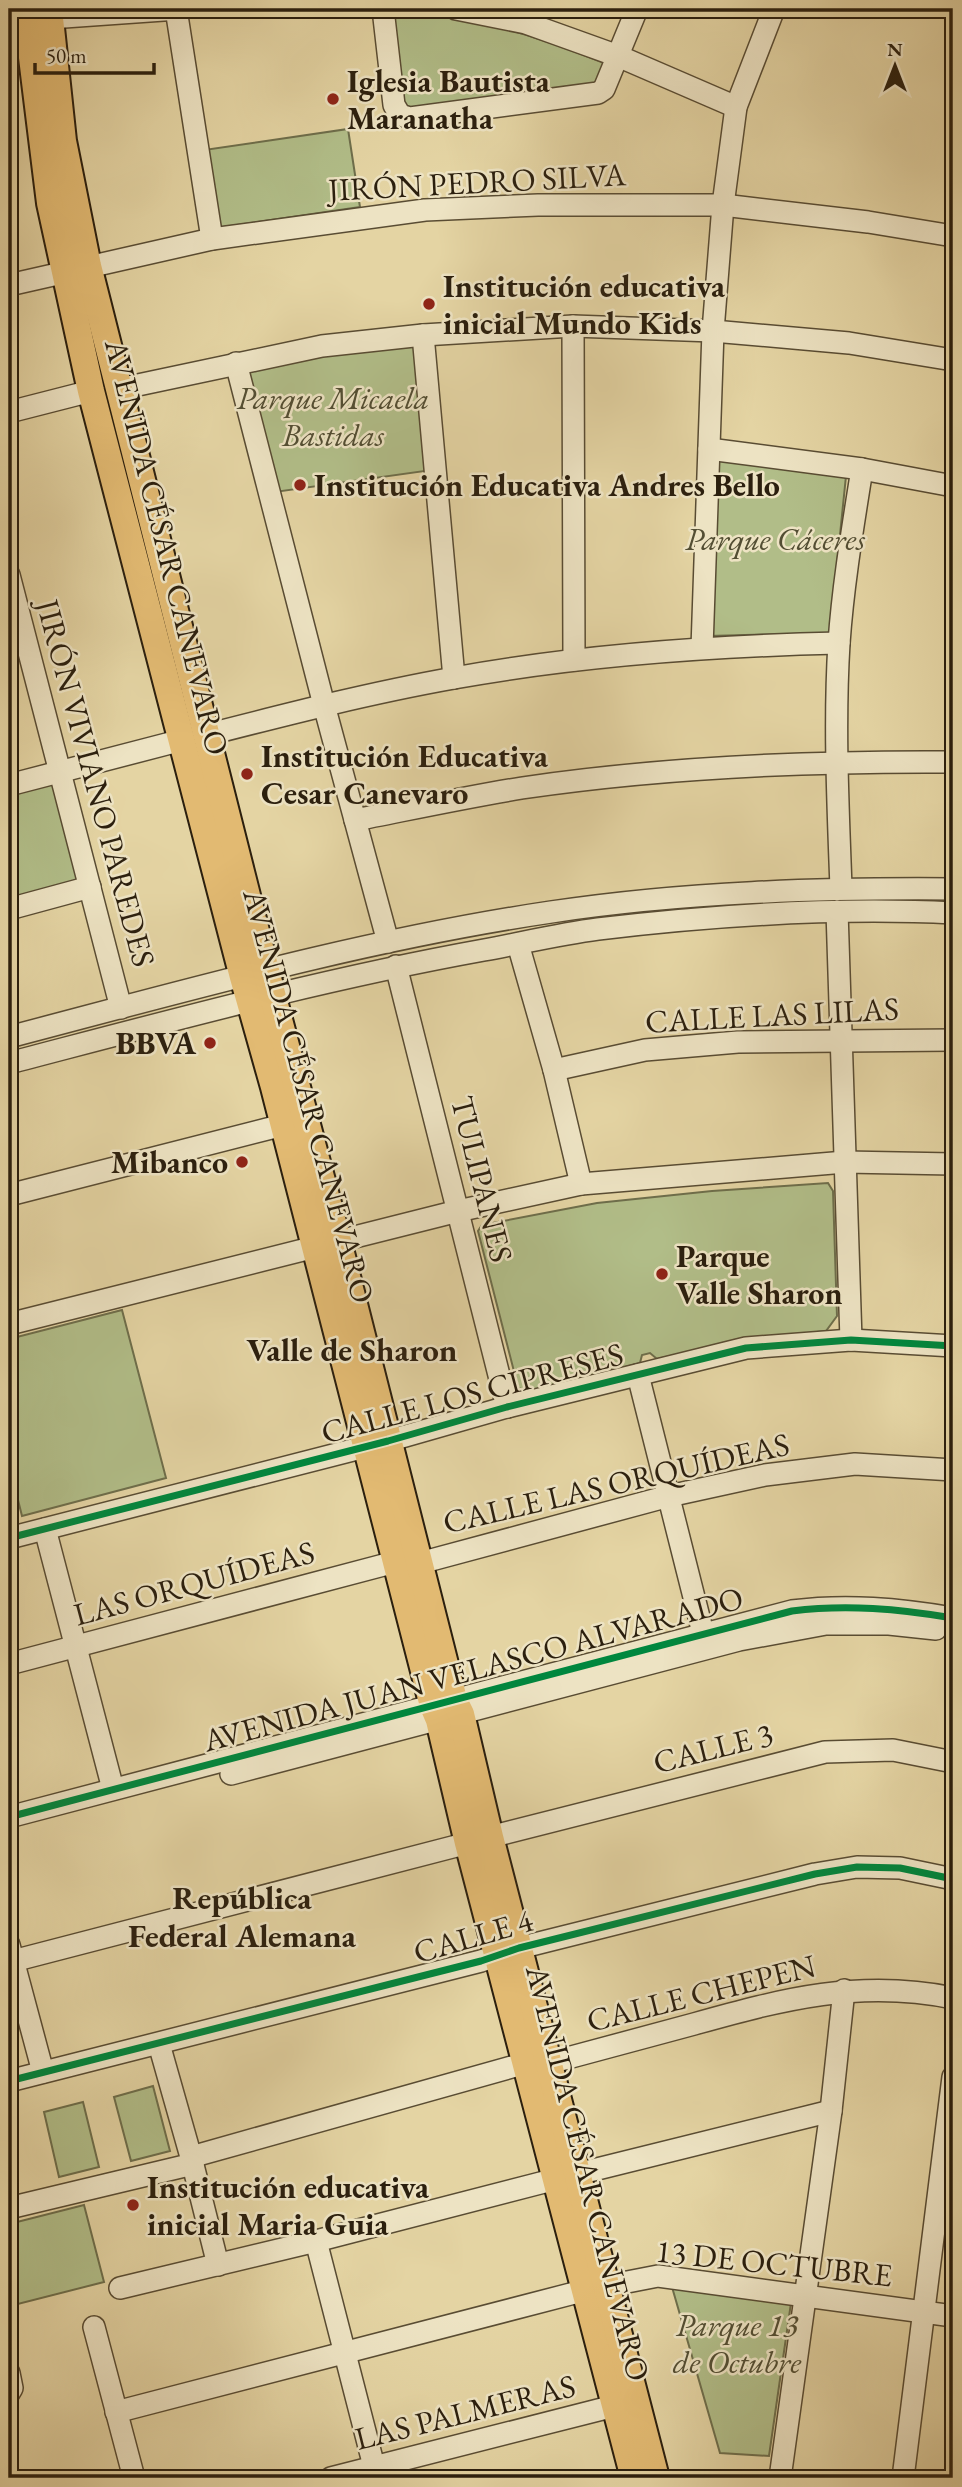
<svg xmlns="http://www.w3.org/2000/svg" width="962" height="2487" font-family="'EB Garamond',serif">
<style>
.green{fill:#b1bd88;stroke:#6e6e4b;stroke-width:2}
.lines{fill:none;stroke-linecap:round;stroke-linejoin:round}
.minor-casing{stroke:#594c33;stroke-width:24}
.major-casing{stroke:#2b1f0e;stroke-width:30}
.minor{stroke:#ede3c3;stroke-width:21}
.major{stroke:#e2ba72;stroke-width:26}
.cycleway-casing{stroke:#ede3c3;stroke-width:11}
.cycleway{stroke:#00873e;stroke-width:7}
.poi-dot{fill:#8f2418;stroke:#ede3c3;stroke-width:2.5}
.labels{text-anchor:middle;dominant-baseline:central;stroke-width:5;stroke-linejoin:round;paint-order:stroke}
.poi-label{font-size:32px;font-weight:bold;fill:#2b1f0e;stroke:#ede3c3;text-anchor:start}
.street-label{font-size:32px;fill:#2b1f0e;stroke:#ede3c3}
.park-label{font-size:32px;font-style:italic;fill:#534e33;stroke:#ede3c3}
.neighbourhood-label{font-size:33px;font-weight:bold;fill:#2b1f0e;stroke:#ede3c3}
</style>
<rect width="100%" height="100%" fill="#e4d4a3"/>
<filter id="stains"><feTurbulence type="fractalNoise" baseFrequency=".00286" numOctaves="4"/><feColorMatrix values="0 0 0 0 .2 0 0 0 0 .09 0 0 0 0 .02 0 0 0 .5 -.17"/></filter>
<radialGradient id="worn" r=".72"><stop offset=".6" stop-color="#630" stop-opacity="0"/><stop offset="1" stop-color="#630" stop-opacity=".3"/></radialGradient>
<g class="green">
<path d="M396,9C468,14 537,36 604,63L594,87L403,111L391,11Z"/>
<polygon points="348,129 360,207 216,228 204,150"/>
<polygon points="414,344 425,471 275,492 245,366"/>
<polygon points="715,459 846,476 830,633 708,636"/>
<polygon points="56,782 82,882 9,901 9,794"/>
<polygon points="828,1183 833,1191 837,1316 826,1331 741,1340 657,1359 650,1353 642,1355 640,1363 527,1394 518,1387 478,1231 482,1225 597,1203 712,1191"/>
<polygon points="122,1310 166,1478 22,1516 9,1464 9,1339"/>
<polygon points="153,2086 170,2151 131,2161 114,2097"/>
<polygon points="83,2102 99,2167 59,2177 44,2112"/>
<polygon points="84,2205 104,2282 10,2306 9,2224"/>
<polygon points="672,2287 791,2303 769,2456 720,2453"/>
</g>
<g class="lines">
<g class="minor-casing">
<g id="minor">
<polyline points="176,9 212,239"/>
<polyline points="383,9 394,105 400,115 410,118 598,93 604,89 637,9"/>
<polyline points="456,9 526,23 618,56 736,107"/>
<polyline points="50,18 178,9"/>
<polyline points="9,285 212,239 425,210 538,205 723,205 868,222 953,236"/>
<polyline points="573,326 574,660"/>
<polyline points="423,335 454,678"/>
<polyline points="236,363 324,705 388,942"/>
<polyline points="119,389 322,346 423,335 573,326 713,331 849,343 953,360"/>
<polyline points="9,412 91,391"/>
<polyline points="709,449 862,469 953,486"/>
<polyline points="9,575 121,1008"/>
<polyline points="702,648 713,331 723,205 736,107 774,9"/>
<path d="M206,735C288,714 370,693 454,678C581,655 710,646 839,643"/>
<polyline points="9,785 182,740"/>
<path d="M355,820C411,809 466,797 522,788C665,767 810,761 953,762"/>
<path d="M841,888C838,806 834,724 839,643C843,585 853,526 862,469"/>
<polyline points="9,909 90,887"/>
<polyline points="837,911 851,1340"/>
<polyline points="518,944 554,1070 581,1184"/>
<polyline points="396,966 507,1407"/>
<path d="M9,1037C188,990 368,939 551,912C685,892 819,888 953,889"/>
<path d="M9,1063C166,1022 323,979 484,950C522,943 560,934 598,929C716,915 835,907 953,913"/>
<polyline points="554,1070 645,1050 738,1042 953,1040"/>
<polyline points="9,1195 283,1125"/>
<polyline points="9,1324 458,1211 581,1184 845,1162 953,1164"/>
<polyline points="638,1375 703,1633"/>
<polyline points="45,1529 113,1789"/>
<polyline points="9,1538 388,1441 507,1407 746,1348 851,1340 953,1346"/>
<polyline points="420,1563 669,1496 765,1475 855,1464 953,1470"/>
<polyline points="9,1664 395,1562"/>
<polyline points="231,1774 739,1640 826,1624 889,1624 936,1629"/>
<path d="M9,1817L792,1611C847,1604 899,1609 953,1618"/>
<polyline points="490,1837 825,1752 893,1750 953,1762"/>
<polyline points="9,1945 43,2072"/>
<polyline points="9,1962 468,1843"/>
<polyline points="159,2044 191,2157 218,2265"/>
<path d="M549,2063C597,2050 645,2037 694,2024C783,1999 860,1979 953,1998"/>
<polyline points="9,2081 481,1961 519,1948 815,1874 857,1867 900,1868 953,1879"/>
<polyline points="191,2157 526,2063"/>
<polyline points="577,2174 831,2111"/>
<polyline points="9,2208 193,2164"/>
<polyline points="316,2241 377,2478"/>
<polyline points="120,2288 316,2241 556,2179"/>
<polyline points="94,2327 134,2478"/>
<polyline points="9,2373 12,2388 9,2393"/>
<polyline points="116,2412 586,2290 658,2276 953,2316"/>
<polyline points="331,2478 614,2406"/>
<polyline points="780,2478 831,2111 844,1990"/>
<polyline points="903,2478 953,2077"/>
</g>
</g>
<g class="major-casing">
<g id="major">
<polyline points="26,9 50,203 91,391 243,977 274,1087 433,1706 439,1720 468,1843 634,2478"/>
<polyline points="49,9 63,141 88,266 266,971 338,1241 454,1700 461,1714 490,1837 656,2478"/>
</g>
</g>
<use href="#minor" class="minor"/>
<use href="#major" class="major"/>
<g class="cycleway-casing">
<g id="cycleway">
<polyline points="9,1538 388,1441 507,1407 746,1348 851,1340 953,1346"/>
<path d="M9,1817L792,1611C847,1604 899,1609 953,1618"/>
<polyline points="9,2081 481,1961 519,1948 815,1874 857,1867 900,1868 953,1879"/>
</g>
</g>
<use href="#cycleway" class="cycleway"/>
</g>
<g class="poi-dot">
<circle cx="333" cy="99" r="7"/>
<circle cx="429" cy="304" r="7"/>
<circle cx="300" cy="485" r="7"/>
<circle cx="247" cy="774" r="7"/>
<circle cx="210" cy="1043" r="7"/>
<circle cx="242" cy="1162" r="7"/>
<circle cx="662" cy="1274" r="7"/>
<circle cx="133" cy="2205" r="7"/>
</g>
<g class="labels">
<g class="poi-label">
<text x="347" y="81">Iglesia Bautista<tspan x="347" dy="37">Maranatha</tspan></text>
<text x="443" y="286">Institución educativa<tspan x="443" dy="37">inicial Mundo Kids</tspan></text>
<text x="314" y="485">Institución Educativa Andres Bello</text>
<text x="261" y="756">Institución Educativa<tspan x="261" dy="37">Cesar Canevaro</tspan></text>
<text x="196" y="1043" text-anchor="end">BBVA</text>
<text x="228" y="1162" text-anchor="end">Mibanco</text>
<text x="676" y="1256">Parque<tspan x="676" dy="37">Valle Sharon</tspan></text>
<text x="147" y="2187">Institución educativa<tspan x="147" dy="37">inicial Maria Guia</tspan></text>
</g>
<g class="street-label">
<text transform="translate(477 182) rotate(-3)">JIRÓN PEDRO SILVA</text>
<text transform="translate(167 547) rotate(76)">AVENIDA CÉSAR CANEVARO</text>
<text transform="translate(96 783) rotate(75)">JIRÓN VIVIANO PAREDES</text>
<text transform="translate(772 1015) rotate(-3)">CALLE LAS LILAS</text>
<text transform="translate(309 1096) rotate(75)">AVENIDA CÉSAR CANEVARO</text>
<text transform="translate(482 1179) rotate(76)">TULIPANES</text>
<text transform="translate(472 1393) rotate(-15)">CALLE LOS CIPRESES</text>
<text transform="translate(616 1483) rotate(-13)">CALLE LAS ORQUÍDEAS</text>
<text transform="translate(194 1583) rotate(-15)">LAS ORQUÍDEAS</text>
<text transform="translate(473 1669) rotate(-15)">AVENIDA JUAN VELASCO ALVARADO</text>
<text transform="translate(713 1748) rotate(-14)">CALLE 3</text>
<text transform="translate(473 1936) rotate(-16)">CALLE 4</text>
<text transform="translate(701 1993) rotate(-14)">CALLE CHEPEN</text>
<text transform="translate(588 2173) rotate(76)">AVENIDA CÉSAR CANEVARO</text>
<text transform="translate(774 2263) rotate(6)">13 DE OCTUBRE</text>
<text transform="translate(465 2412) rotate(-14)">LAS PALMERAS</text>
</g>
<g class="park-label">
<text x="333" y="398">Parque Micaela<tspan x="333" dy="37">Bastidas</tspan></text>
<text x="775" y="539">Parque Cáceres</text>
<text x="737" y="2325">Parque 13<tspan x="737" dy="37">de Octubre</tspan></text>
</g>
<g class="neighbourhood-label">
<text x="352" y="1349">Valle de Sharon</text>
<text x="242" y="1897">República<tspan x="242" dy="38">Federal Alemana</tspan></text>
</g>
</g>
<rect width="962" height="2487" fill="none" stroke="#e4d4a3" stroke-width="35"/>
<rect x="10" y="10" width="941" height="2466" fill="none" stroke="#2b1f0e" stroke-width="3.5"/>
<rect x="18" y="18" width="927" height="2452" fill="none" stroke="#2b1f0e" stroke-width="2"/>
<g transform="translate(895 66)" stroke="#ede3c3" stroke-width="5" paint-order="stroke">
<path d="M0-5L12 26L0 18L-12 26Z" fill="#2b1f0e"/>
<text y="-10" font-size="19" font-weight="bold" text-anchor="middle" fill="#2b1f0e">N</text>
</g>
<path d="M35 63v10h119v-10" fill="none" stroke="#2b1f0e" stroke-width="3.5"/>
<text x="46" y="63" font-size="21" fill="#2b1f0e" stroke="#ede3c3" stroke-width="5" paint-order="stroke">50 m</text>
<rect width="100%" height="100%" filter="url(#stains)"/>
<rect width="100%" height="100%" fill="url(#worn)"/>
</svg>
